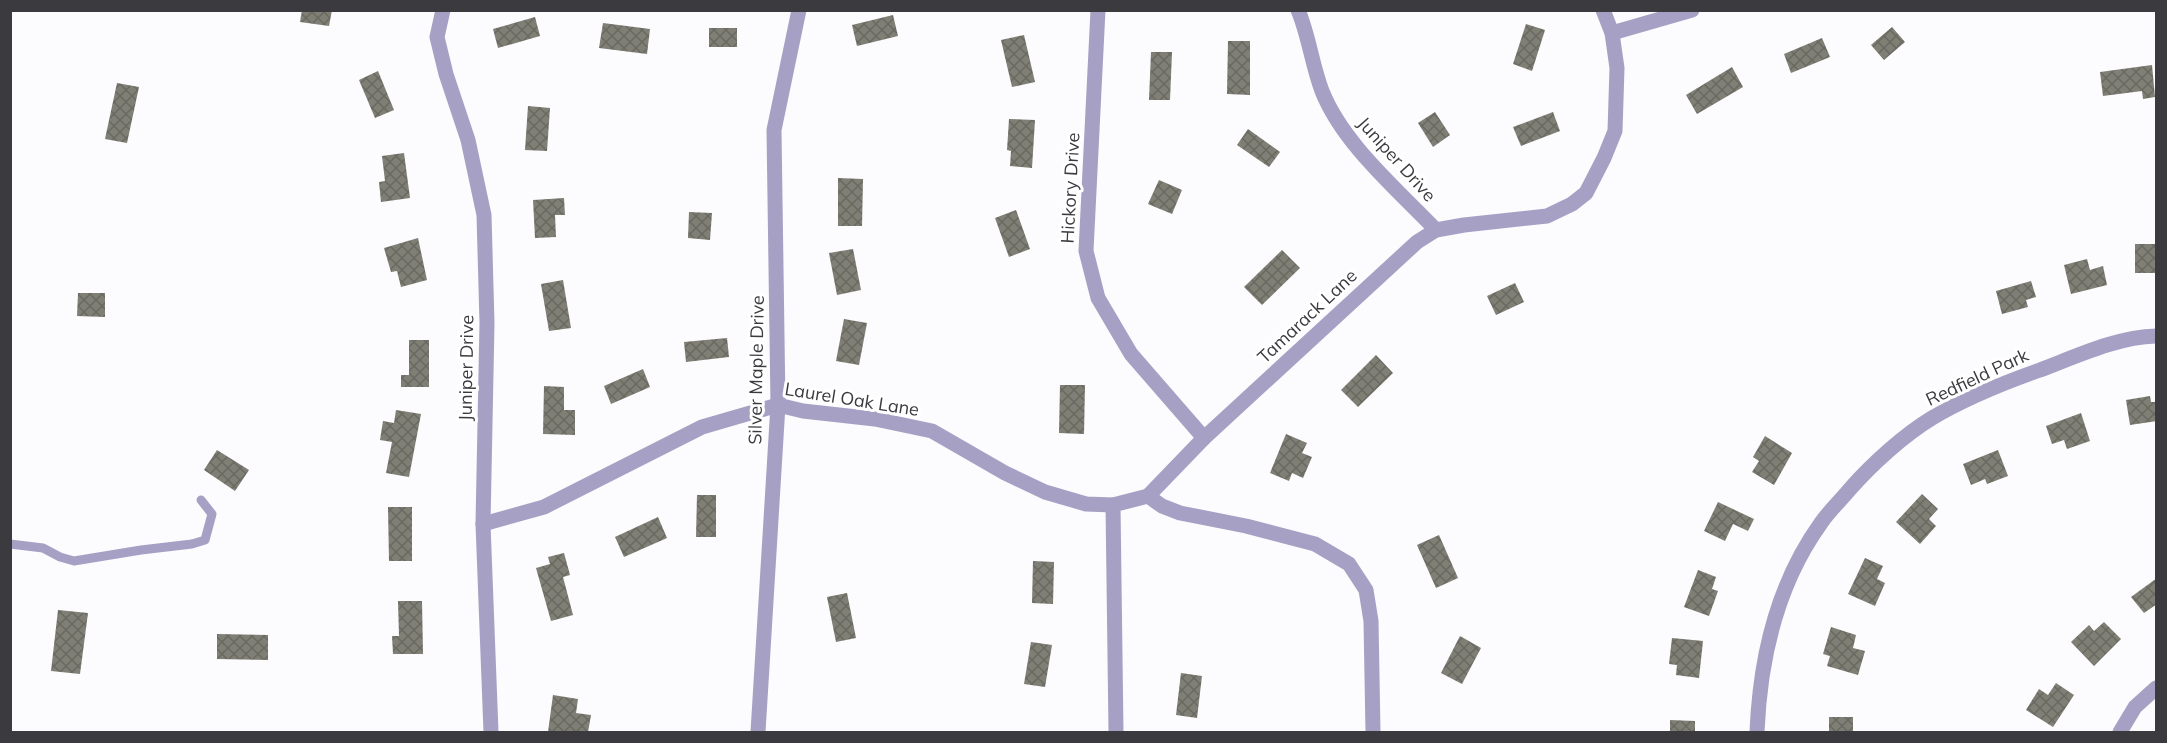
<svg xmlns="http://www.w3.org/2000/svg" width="2167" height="743" font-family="Mulish,sans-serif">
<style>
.building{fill:url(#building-cross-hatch)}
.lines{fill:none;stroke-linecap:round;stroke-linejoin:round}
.lane{stroke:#a6a0c4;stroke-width:9}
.street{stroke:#a6a0c4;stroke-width:15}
.labels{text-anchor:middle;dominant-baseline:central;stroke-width:6;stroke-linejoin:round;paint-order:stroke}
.street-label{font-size:18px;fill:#3b3b3f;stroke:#fff}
</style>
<defs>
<pattern id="building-cross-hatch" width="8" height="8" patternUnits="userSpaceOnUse" patternTransform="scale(1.5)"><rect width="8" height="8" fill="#807f75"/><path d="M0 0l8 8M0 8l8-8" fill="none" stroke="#6a6961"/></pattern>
</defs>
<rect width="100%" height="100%" fill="#fcfbfd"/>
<g class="building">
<polygon points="302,10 332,10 329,26 300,22"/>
<polygon points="893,15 898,36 857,46 852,25"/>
<polygon points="535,17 540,36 498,48 493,29"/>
<polygon points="603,23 650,29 647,54 599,48"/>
<polygon points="1526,24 1545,30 1532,71 1513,64"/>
<polygon points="1892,27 1905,42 1884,60 1871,45"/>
<rect x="709" y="28" width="28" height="19"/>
<polygon points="1024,35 1035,82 1012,87 1001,40"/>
<polygon points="1822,38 1830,57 1791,73 1784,54"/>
<polygon points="1228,41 1250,41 1250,95 1227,94"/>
<polygon points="1151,52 1172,52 1170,100 1149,100"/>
<polygon points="2152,65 2155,97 2143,99 2142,91 2103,96 2100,72"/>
<polygon points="1732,67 1743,87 1697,114 1686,95"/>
<polygon points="378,71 394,110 375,118 359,80"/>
<polygon points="117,83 139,87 127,143 105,139"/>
<polygon points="528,106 550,108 547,151 525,150"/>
<polygon points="1435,112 1450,135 1433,147 1418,123"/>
<polygon points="1553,112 1560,131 1521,146 1513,127"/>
<polygon points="1009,119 1035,120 1032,168 1010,166 1011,151 1007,150"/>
<polygon points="1248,129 1280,152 1269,167 1237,145"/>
<polygon points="404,153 410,198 381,202 379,182 385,181 382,156"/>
<polygon points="838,178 863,179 862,226 838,226"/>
<polygon points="1159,180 1182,190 1172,214 1148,204"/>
<polygon points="564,198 565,215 555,215 556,237 535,238 533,200"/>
<polygon points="1016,210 1030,249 1009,257 995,218"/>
<polygon points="689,212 712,213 710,240 688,238"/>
<polygon points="418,238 427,280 401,287 397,271 391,272 384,248"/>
<rect x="2135" y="244" width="22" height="29"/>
<polygon points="853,249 861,290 837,295 829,253"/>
<polygon points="1282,250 1300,268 1262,305 1244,287"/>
<polygon points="2087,259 2090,270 2103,266 2107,285 2071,294 2064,265"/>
<polygon points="563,280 571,328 549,331 541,284"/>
<polygon points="2031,281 2036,297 2026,300 2028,307 2002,314 1996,291"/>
<polygon points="1515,283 1524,302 1496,315 1487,296"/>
<polygon points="78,293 105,293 105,317 77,316"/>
<polygon points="844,319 867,323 859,365 836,361"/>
<polygon points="727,338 729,357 686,362 684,342"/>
<polygon points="409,340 429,340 429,387 401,387 401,375 409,375"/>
<polygon points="1376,355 1393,373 1358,407 1341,390"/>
<polygon points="643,369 650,387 611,404 604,386"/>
<polygon points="1060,385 1085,385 1084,434 1059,433"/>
<polygon points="544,386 564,387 564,410 575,410 575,435 543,434"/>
<polygon points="2150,396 2151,402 2157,402 2157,421 2130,425 2126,400"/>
<polygon points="396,410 421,414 409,477 386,473 392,442 380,440 383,421 394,423"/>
<polygon points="2081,413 2090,441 2067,449 2064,440 2052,444 2046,426"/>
<polygon points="1286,434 1307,443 1302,453 1312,457 1303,478 1292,473 1289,481 1270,473"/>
<polygon points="1765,436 1792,453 1774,485 1752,472 1759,461 1753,457"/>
<polygon points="217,450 249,470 235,491 204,470"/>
<polygon points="1998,450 2008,476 1987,484 1985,479 1971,485 1963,464"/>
<polygon points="1922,494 1938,509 1929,519 1936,526 1920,544 1896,522"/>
<polygon points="697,495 716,495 716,537 696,537"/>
<polygon points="1718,502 1754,519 1748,531 1733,524 1725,541 1704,531"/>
<polygon points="388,507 412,507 412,561 389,561"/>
<polygon points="658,517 667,538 624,557 615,537"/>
<polygon points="1439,535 1458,578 1436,588 1417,545"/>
<polygon points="564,553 570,575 563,577 573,615 551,621 536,568 550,564 548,557"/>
<polygon points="1865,558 1883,566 1877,579 1885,583 1875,606 1848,594"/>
<polygon points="1033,561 1054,562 1053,604 1032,603"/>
<polygon points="1698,570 1716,577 1712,589 1718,591 1709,616 1684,607"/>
<polygon points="2157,578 2157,604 2144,613 2131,597"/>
<polygon points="847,593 856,638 836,642 827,597"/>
<polygon points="398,601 422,601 423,654 393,654 392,636 399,636"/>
<polygon points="58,610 88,613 80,674 51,671"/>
<polygon points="2104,622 2121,639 2094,666 2071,642 2089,625 2094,631"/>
<polygon points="1831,627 1856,635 1853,648 1865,651 1858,675 1827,666 1830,656 1823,654"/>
<polygon points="217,634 268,635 268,660 217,659"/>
<polygon points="1460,636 1481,648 1462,684 1441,673"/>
<polygon points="1672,638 1703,641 1699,678 1676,675 1677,665 1669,664"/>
<polygon points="1031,642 1052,645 1045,687 1024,684"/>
<polygon points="1181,673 1202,676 1197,718 1176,715"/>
<polygon points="2056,683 2074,695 2053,727 2026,710 2039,689 2048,695"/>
<polygon points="553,695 578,699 576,713 591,715 588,732 548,732"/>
<rect x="1829" y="717" width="24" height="15"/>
<polygon points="1670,720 1695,721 1695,732 1670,732"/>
</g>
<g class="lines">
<polyline class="lane" points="10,544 43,548 60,557 74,561 141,550 192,544 205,540 212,514 201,500"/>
<g class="street">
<polyline points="443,10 437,37 446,74 468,140 484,215 487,323 483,524 491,732"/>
<polyline points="1098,10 1086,251 1098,298 1131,354 1204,438"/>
<path d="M1298,10C1309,36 1312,65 1322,91C1343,144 1397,189 1436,230"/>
<polyline points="1612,33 1692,10"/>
<polyline points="1148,496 1162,506 1180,513 1246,526 1315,544 1349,564 1366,590 1371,621 1373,732"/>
<polyline points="483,524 544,507 702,427 778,405 803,411 875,419 932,431 1005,473 1045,492 1086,504 1113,505"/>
<polyline points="758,732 778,405 774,130 799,10"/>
<polyline points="1116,732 1113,505 1148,496 1204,438 1417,242 1436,230 1464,225 1547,216 1572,204 1586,193 1604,158 1615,131 1617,68 1612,33 1603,10"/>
<path d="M1757,732C1760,658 1777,584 1821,523C1829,511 1841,500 1850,489C1872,464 1904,435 1932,418C1966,398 2003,383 2040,370C2077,356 2117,337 2156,336"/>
<polyline points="2120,732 2135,707 2156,688"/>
</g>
</g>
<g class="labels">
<g class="street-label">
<text transform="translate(1397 159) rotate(48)">Juniper Drive</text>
<text transform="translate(1070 188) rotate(-87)">Hickory Drive</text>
<text transform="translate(1307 316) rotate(-43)">Tamarack Lane</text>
<text transform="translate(466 368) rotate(-89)">Juniper Drive</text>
<text transform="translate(756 370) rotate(-89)">Silver Maple Drive</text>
<text transform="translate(1977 377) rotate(-25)">Redfield Park</text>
<text transform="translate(852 399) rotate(9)">Laurel Oak Lane</text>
</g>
</g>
<rect width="2167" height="743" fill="none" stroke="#3b3b3f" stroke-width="24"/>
</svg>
